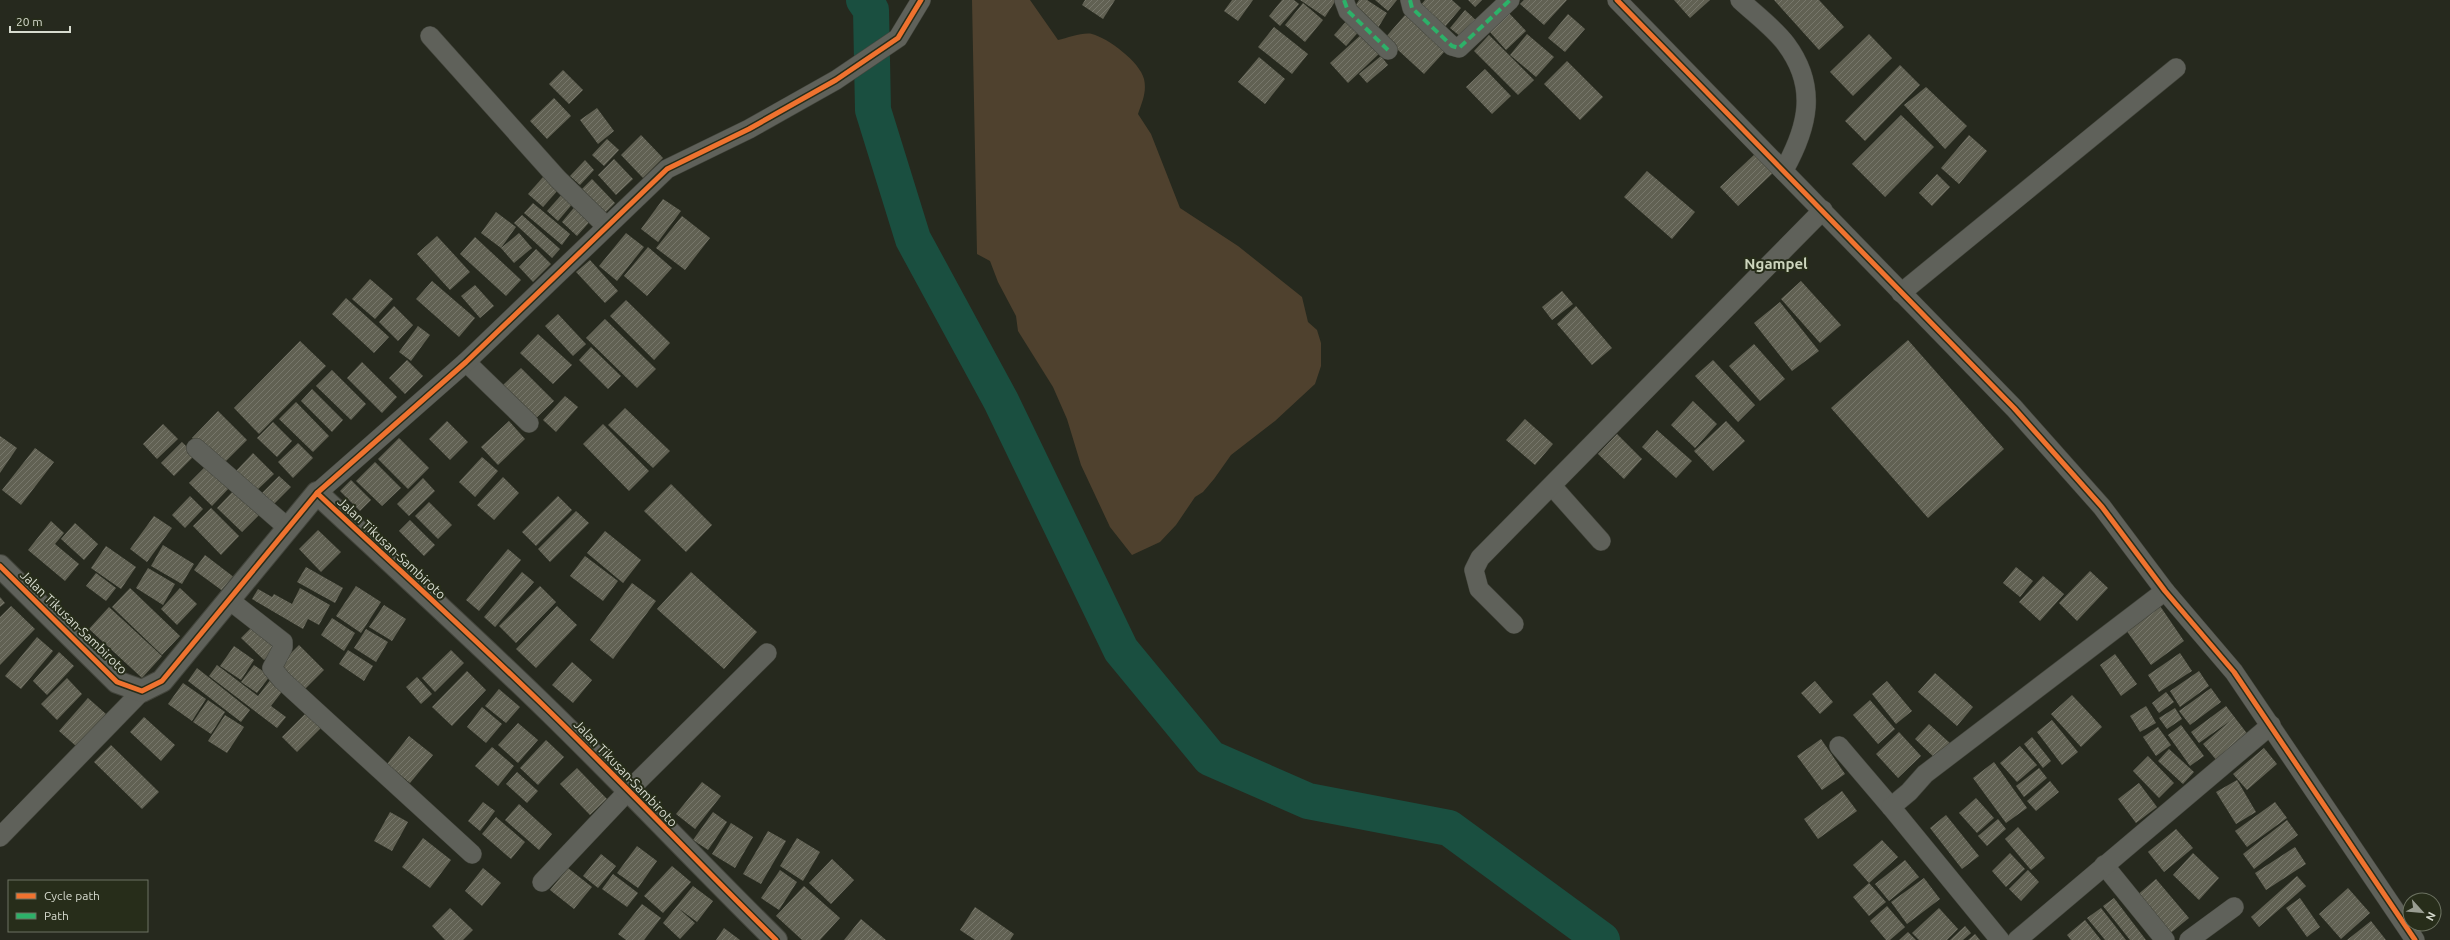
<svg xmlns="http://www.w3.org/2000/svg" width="2450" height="940" font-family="Ubuntu,sans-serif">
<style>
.grass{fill:#4f412e}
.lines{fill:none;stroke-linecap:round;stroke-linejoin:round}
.river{stroke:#1a4f40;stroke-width:36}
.building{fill:url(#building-hatch)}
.minor-casing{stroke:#43453c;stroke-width:20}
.tertiary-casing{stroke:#43453c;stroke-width:24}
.minor{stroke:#5f615a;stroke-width:19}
.tertiary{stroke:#5f615a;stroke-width:22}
.quiet{stroke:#2db169;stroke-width:4;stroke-dasharray:8 4;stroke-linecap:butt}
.cycleway-casing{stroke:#272d1a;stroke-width:8}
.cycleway{stroke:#ef722f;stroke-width:5}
.labels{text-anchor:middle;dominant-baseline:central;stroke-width:4;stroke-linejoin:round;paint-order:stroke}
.street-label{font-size:13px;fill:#d7dbcf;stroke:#272d1a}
.quarter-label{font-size:15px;font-weight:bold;fill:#cdd5bd;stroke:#272d1a}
</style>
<defs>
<pattern id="building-hatch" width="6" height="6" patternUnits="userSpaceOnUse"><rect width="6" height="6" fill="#616153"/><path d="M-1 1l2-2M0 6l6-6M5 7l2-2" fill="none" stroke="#77776b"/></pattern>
</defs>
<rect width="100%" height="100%" fill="#26291e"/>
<path class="grass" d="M972,0H1030L1058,40C1068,38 1083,32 1092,34C1108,38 1140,62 1144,79C1147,92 1142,102 1138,114L1151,134L1180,208L1238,246L1302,297L1308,322L1317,330L1321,343V366L1315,384L1275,421L1231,455L1214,479L1203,492L1195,497L1176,525L1160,542L1132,555L1110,527L1081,465L1067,419L1053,387L1018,331L1016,316L998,282L990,261L977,254Z"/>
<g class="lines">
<polyline class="river" points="864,0 871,10 873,110 913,239 1001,401 1121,650 1210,758 1308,801 1449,828 1602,940"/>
</g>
<g class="building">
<polygon points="1085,0 1115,0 1103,19 1082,5"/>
<polygon points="1232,0 1253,0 1238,21 1224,11"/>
<polygon points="1282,0 1294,0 1299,4 1280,26 1269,16"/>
<polygon points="1300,0 1336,0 1325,17"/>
<polygon points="1359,0 1367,0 1387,13 1378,28 1352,11"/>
<polygon points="1375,0 1397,0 1388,11"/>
<polygon points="1425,0 1452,0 1461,8 1444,28 1419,7"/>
<polygon points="1468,0 1482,0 1475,7"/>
<polygon points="1524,0 1567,0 1544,25 1520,4"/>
<polygon points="1674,0 1710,0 1690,18"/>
<polygon points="1774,0 1819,0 1844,27 1819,50"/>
<polygon points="1303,3 1323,20 1305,42 1285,25"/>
<polygon points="1465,10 1480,24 1466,41 1450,28"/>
<polygon points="1508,12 1526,31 1506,50 1489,31"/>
<polygon points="1568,14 1585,29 1565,52 1548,38"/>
<polygon points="1405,15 1445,51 1424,74 1385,38"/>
<polygon points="1350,17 1362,28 1346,46 1334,35"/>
<polygon points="1274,27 1308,54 1292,74 1258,47"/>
<polygon points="1364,32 1382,51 1348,83 1330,63"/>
<polygon points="1527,34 1554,57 1536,77 1510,55"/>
<polygon points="1869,34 1892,58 1853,96 1830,72"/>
<polygon points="1489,35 1534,80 1518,95 1474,51"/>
<polygon points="1381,56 1388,65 1367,83 1359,74"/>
<polygon points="1259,57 1285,79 1265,104 1238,82"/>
<polygon points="1567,61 1603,97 1580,120 1544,84"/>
<polygon points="1900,65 1920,85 1865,141 1845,121"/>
<polygon points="1485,69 1511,96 1492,114 1466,87"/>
<polygon points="563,70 583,90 569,104 549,84"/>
<polygon points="1926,87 1967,126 1945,149 1904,105"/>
<polygon points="554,98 571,116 547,139 530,121"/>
<polygon points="597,108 614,131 598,144 580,120"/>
<polygon points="1901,115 1934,147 1885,197 1852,164"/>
<polygon points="641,135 663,158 643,178 621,155"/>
<polygon points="1969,135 1987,151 1959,184 1941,168"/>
<polygon points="607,139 619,150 604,166 592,155"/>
<polygon points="1756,153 1774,172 1738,206 1720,187"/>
<polygon points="614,159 633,179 616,195 598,175"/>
<polygon points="585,160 594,170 580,185 570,176"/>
<polygon points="1647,171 1695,212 1672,239 1624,197"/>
<polygon points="1937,174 1950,187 1932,206 1919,193"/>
<polygon points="544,176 559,189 543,207 528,194"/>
<polygon points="592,179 615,203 602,216 579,192"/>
<polygon points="563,193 574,202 558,221 547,211"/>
<polygon points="663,199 681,211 658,242 641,229"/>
<polygon points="533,203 570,234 562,245 524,213"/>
<polygon points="577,204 593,218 577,236 562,222"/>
<polygon points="496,212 516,227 501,248 519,233 532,248 514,263 501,248 481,233"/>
<polygon points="522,215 560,249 552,258 514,223"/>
<polygon points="682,216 710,238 685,270 656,248"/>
<polygon points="626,233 644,247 617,281 599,266"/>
<polygon points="437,236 470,272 450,290 417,254"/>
<polygon points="475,237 521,280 506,296 460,254"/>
<polygon points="648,247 672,268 647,296 624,276"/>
<polygon points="536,249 551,264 533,282 519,267"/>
<polygon points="590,260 618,291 605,303 576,272"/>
<polygon points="370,279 393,299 375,319 352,299"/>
<polygon points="432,281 475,318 459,337 416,299"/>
<polygon points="1801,281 1841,325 1820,343 1781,299"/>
<polygon points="475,285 494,306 480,318 461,296"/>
<polygon points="1562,291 1573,304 1552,320 1542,307"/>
<polygon points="346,298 389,337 374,353 332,314"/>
<polygon points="626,300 670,343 654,360 610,316"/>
<polygon points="1780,302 1819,351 1792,371 1754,323"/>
<polygon points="394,306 413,325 398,341 379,322"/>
<polygon points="1576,306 1612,348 1592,365 1557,324"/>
<polygon points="558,314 586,344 573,356 545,326"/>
<polygon points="605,319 656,369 637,388 586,338"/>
<polygon points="418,326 430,335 411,361 399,352"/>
<polygon points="538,334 572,365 553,384 520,353"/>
<polygon points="1908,340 2004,449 1928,518 1831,408"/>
<polygon points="300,341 326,366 259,434 234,408"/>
<polygon points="1754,344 1785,379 1760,401 1729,366"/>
<polygon points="591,347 621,376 608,389 579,360"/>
<polygon points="407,360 423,376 405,394 389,378"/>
<polygon points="1713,360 1755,405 1738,422 1695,376"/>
<polygon points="362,362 397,397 382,413 347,378"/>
<polygon points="521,368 554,401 533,421 501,387"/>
<polygon points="332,370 366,404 351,420 316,386"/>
<polygon points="312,389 343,420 332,432 301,401"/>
<polygon points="565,396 578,407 556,432 543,420"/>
<polygon points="1693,401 1717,424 1695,448 1671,425"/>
<polygon points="296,402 329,436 313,452 279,419"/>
<polygon points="625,408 670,451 653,468 608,425"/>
<polygon points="218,411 247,440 220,467 192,438"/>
<polygon points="1525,419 1553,444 1535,465 1506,440"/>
<polygon points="447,421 468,442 450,460 429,439"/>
<polygon points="509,421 525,439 498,465 481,447"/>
<polygon points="1726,421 1745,441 1713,471 1694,451"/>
<polygon points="273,422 292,441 277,457 257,438"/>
<polygon points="163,424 178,439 157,459 143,444"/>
<polygon points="603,424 649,471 629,491 583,444"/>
<polygon points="1657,430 1692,461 1676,478 1642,447"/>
<polygon points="1617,434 1642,459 1624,479 1598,454"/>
<polygon points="0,436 17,448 0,473"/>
<polygon points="399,438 429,468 408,489 378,459"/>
<polygon points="182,442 195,455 174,476 161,463"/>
<polygon points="298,443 313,458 293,478 278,462"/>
<polygon points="35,448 54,462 21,505 2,490"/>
<polygon points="253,453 274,474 255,492 235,472"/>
<polygon points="482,457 498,471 475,497 459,482"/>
<polygon points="375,462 401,488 382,506 356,481"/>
<polygon points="207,465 230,487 212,506 189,483"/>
<polygon points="279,476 291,487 270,508 259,496"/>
<polygon points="503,477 519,493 494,520 477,505"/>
<polygon points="423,478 435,491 409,516 397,504"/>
<polygon points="351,480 371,500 360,511 340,491"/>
<polygon points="671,484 712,525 686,552 644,511"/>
<polygon points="235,489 260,514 242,532 217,508"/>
<polygon points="190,496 203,509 185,528 172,515"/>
<polygon points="558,496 572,510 536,546 522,532"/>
<polygon points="429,502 452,525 438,539 415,516"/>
<polygon points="211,508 239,536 221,555 193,526"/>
<polygon points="576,511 589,523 550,562 538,549"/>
<polygon points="154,516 172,528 147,562 130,549"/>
<polygon points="410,520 435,545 424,556 399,531"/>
<polygon points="51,521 64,533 55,544 79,564 65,581 28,550"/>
<polygon points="75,523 98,544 84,560 61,539"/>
<polygon points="318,530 341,552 321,572 299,549"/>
<polygon points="605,531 641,560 623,583 587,553"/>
<polygon points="163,545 194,564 182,584 151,566"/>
<polygon points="106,546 136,567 121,589 91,568"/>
<polygon points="508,549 521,560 479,611 466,600"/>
<polygon points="205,555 235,578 224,592 194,570"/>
<polygon points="585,556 618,581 603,601 570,576"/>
<polygon points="306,567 343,588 335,603 297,582"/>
<polygon points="2016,567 2033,581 2020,597 2003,583"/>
<polygon points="148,568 175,584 163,605 136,588"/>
<polygon points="2090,571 2108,588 2077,621 2059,603"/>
<polygon points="522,572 534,582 495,627 484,617"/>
<polygon points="691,572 757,632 724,669 657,609"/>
<polygon points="96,573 116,588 106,601 86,586"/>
<polygon points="2043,576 2064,594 2040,621 2019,602"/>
<polygon points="632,583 656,601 613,659 590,640"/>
<polygon points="356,586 381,602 361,633 336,616"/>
<polygon points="540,586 556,602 516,643 499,626"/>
<polygon points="130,588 180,636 162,655 112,607"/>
<polygon points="180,588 197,604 177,625 161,609"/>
<polygon points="300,588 330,605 319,625 308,619 303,629 252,599 258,589 272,597 274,594 292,604"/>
<polygon points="0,597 5,603 0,607"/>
<polygon points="384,605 406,619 392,641 369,627"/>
<polygon points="11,606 35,629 0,665 0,617"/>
<polygon points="557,606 577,625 536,668 516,649"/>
<polygon points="2160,606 2184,641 2151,665 2126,630"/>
<polygon points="109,607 162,656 142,678 89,629"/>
<polygon points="332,618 355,633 344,651 321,635"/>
<polygon points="254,625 277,648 264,660 241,638"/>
<polygon points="366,629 388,642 376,662 354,648"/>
<polygon points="37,637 53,651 21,689 5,676"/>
<polygon points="299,645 324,670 304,690 279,665"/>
<polygon points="234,646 254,660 241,680 220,666"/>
<polygon points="348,650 373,666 364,681 339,664"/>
<polygon points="451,650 464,663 435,692 422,678"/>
<polygon points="59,652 74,666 47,695 33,681"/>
<polygon points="2180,653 2192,671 2159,692 2148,675"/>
<polygon points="2115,654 2137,684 2121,696 2100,665"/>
<polygon points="572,662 592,680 573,703 552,685"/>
<polygon points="217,665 258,696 271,679 284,689 271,706 286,717 277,728 209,676"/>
<polygon points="254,665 270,676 257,693 241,682"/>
<polygon points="197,668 250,710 241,722 188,681"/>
<polygon points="467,671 486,690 452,726 432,707"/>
<polygon points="2199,671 2209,686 2180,707 2170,691"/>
<polygon points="1935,673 1973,707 1957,726 1918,692"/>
<polygon points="417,677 432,694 421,704 406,687"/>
<polygon points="67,678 82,694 57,720 41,704"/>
<polygon points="1815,681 1833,702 1820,714 1801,693"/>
<polygon points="1887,681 1912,711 1896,724 1872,694"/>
<polygon points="183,683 206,699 192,721 168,704"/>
<polygon points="2211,688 2221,702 2190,725 2179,711"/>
<polygon points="499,689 520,707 506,723 485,706"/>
<polygon points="2166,692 2174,702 2159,713 2152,703"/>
<polygon points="2072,695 2102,727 2081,747 2051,714"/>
<polygon points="88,698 106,714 77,747 59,731"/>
<polygon points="208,700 225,712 211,734 193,722"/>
<polygon points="1870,700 1895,729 1878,744 1853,715"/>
<polygon points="2146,706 2156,723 2140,732 2130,716"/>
<polygon points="2226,706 2249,736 2218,762 2203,744 2230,721 2199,743 2191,732"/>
<polygon points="482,707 502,724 486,743 467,727"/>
<polygon points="2175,708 2182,719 2167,729 2159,718"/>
<polygon points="308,711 323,726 297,752 282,737"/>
<polygon points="225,715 244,727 227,753 208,741"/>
<polygon points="144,717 175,745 161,761 130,732"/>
<polygon points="2052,720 2078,752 2062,765 2037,732"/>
<polygon points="518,723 538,740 518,763 498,745"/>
<polygon points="1929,724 1951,744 1937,760 1915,739"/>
<polygon points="2181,725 2204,756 2190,766 2168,735"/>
<polygon points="2158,727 2171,745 2156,756 2143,737"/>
<polygon points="1899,732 1921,756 1898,778 1876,754"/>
<polygon points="409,736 433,755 410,783 387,764"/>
<polygon points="2032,737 2051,761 2043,768 2024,744"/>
<polygon points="1821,739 1845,774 1822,790 1797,756"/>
<polygon points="546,740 564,757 538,785 520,768"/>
<polygon points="111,745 159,792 142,809 94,762"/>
<polygon points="2020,746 2037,765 2017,782 2000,763"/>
<polygon points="492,747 514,766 498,786 475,766"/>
<polygon points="2264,748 2277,764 2247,790 2233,774"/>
<polygon points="2169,749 2194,772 2183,784 2158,761"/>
<polygon points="2148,756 2174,783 2159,798 2133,771"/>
<polygon points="1994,762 2027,808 2006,823 1973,778"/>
<polygon points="577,768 607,799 590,815 560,784"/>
<polygon points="2039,768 2047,778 2024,797 2016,786"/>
<polygon points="517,772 538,791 527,803 506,784"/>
<polygon points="2237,780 2256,812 2236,824 2216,792"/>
<polygon points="2050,781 2059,792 2036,811 2027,801"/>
<polygon points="702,782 721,796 695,829 676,814"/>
<polygon points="2139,783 2157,807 2136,823 2118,799"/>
<polygon points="1842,791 1857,811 1818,839 1804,819"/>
<polygon points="1976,798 1994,818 1977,833 1959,813"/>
<polygon points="483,802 495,811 480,831 468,821"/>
<polygon points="2275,802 2287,818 2247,847 2235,831"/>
<polygon points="519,804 552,834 539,850 505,820"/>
<polygon points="390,812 408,822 392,851 374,841"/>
<polygon points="713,812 727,822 708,850 693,840"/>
<polygon points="1946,815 1979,856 1962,869 1930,828"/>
<polygon points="496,817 525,842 511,859 482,834"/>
<polygon points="1998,819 2006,829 1987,846 1978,836"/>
<polygon points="2287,820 2298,835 2254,869 2243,854"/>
<polygon points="731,823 753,837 735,868 712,854"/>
<polygon points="2018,827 2045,858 2031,870 2005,839"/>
<polygon points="2176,829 2193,848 2164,872 2148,852"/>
<polygon points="768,831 786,841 761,884 743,874"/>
<polygon points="423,838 451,860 430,888 402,867"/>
<polygon points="797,838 820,852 803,881 780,866"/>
<polygon points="1882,840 1898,857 1869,883 1853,865"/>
<polygon points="637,846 657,861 638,888 617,873"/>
<polygon points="2295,847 2306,864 2266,890 2255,873"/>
<polygon points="2010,853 2025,869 2006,887 1992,871"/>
<polygon points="2193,853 2219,878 2199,900 2173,875"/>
<polygon points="601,854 616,866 598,888 583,876"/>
<polygon points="832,859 854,880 831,904 809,883"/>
<polygon points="1905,860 1919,877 1889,901 1875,884"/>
<polygon points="672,866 691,882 663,913 644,896"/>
<polygon points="483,868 501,883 482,906 465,891"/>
<polygon points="568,868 592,887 574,909 550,890"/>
<polygon points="780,870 797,882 779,910 761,898"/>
<polygon points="2028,870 2039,882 2021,901 2009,889"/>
<polygon points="613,874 638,893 627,907 602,889"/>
<polygon points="2297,876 2306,886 2259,927 2251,917"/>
<polygon points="1924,878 1940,899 1907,924 1891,902"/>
<polygon points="2156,879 2189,918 2168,935 2135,897"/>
<polygon points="1869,883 1886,902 1869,916 1853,897"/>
<polygon points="693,886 713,901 697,922 678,908 695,923 680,939 663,923"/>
<polygon points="804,886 840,918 820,940 802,940 776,916"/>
<polygon points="2348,888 2370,913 2341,939 2319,914"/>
<polygon points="2114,898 2146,940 2130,940 2103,906"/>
<polygon points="2300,898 2320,927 2307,937 2286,908"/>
<polygon points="642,904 661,918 644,940 626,940 618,934"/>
<polygon points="1887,906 1905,927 1890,940 1886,940 1870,921"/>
<polygon points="975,907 1014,934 1010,940 975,940 960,930"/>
<polygon points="450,908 473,930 463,940 445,940 432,926"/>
<polygon points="1939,908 1958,929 1947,940 1919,940 1912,933"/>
<polygon points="2101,908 2126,940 2105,940 2087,918"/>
<polygon points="861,919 886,940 844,940"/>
<polygon points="2085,920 2101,940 2071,940 2067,935"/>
<polygon points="2371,921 2386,940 2347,940"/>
<polygon points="1965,926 1971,933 1963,940 1950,940"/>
<polygon points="724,928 740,940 716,940"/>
<polygon points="1908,932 1916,940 1899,940"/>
<polygon points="1975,934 1980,940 1968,940"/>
</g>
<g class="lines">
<g class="minor-casing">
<g id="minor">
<polyline points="1344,0 1348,11 1388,50"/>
<polyline points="1410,0 1412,8 1452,46 1459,48 1510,0"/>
<polyline points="1617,0 2014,408 2102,507 2165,591 2234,672 2415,940"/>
<path d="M1740,0C1755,14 1774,28 1786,44C1818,87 1808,127 1784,170"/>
<polyline points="430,36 558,179 606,226"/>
<polyline points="1901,293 2176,68"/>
<polyline points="466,362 529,423"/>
<polyline points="196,448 288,528"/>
<polyline points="1552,486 1601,541"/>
<polyline points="317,493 466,362 667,169 749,129 836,80 898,38 921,0"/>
<polyline points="228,599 283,642 283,647 272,668 282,680 472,854"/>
<polyline points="1514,624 1479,589 1474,570 1480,558 1823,210"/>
<polyline points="1839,746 1891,807"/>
<polyline points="0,837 142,691"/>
<polyline points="2104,865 2165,940"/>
<polyline points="542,882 629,790 767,653"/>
<polyline points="2000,940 1891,807 1909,792 1925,774 2165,591"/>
<polyline points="2017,940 2271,725"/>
<polyline points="2189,940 2234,907"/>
</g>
</g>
<g class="tertiary-casing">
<path id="tertiary" d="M0,566L117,682L142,691L162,681L317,493C394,565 472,636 547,709C625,785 699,864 776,940"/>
</g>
<use href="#minor" class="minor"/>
<use href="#tertiary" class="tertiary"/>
<g class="quiet">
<polyline points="1344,0 1348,11 1388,50"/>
<polyline points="1410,0 1412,8 1452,46 1459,48 1510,0"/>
</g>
<g class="cycleway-casing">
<g id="cycleway">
<polyline points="1617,0 2014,408 2102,507 2165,591 2234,672 2415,940"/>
<polyline points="317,493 466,362 667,169 749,129 836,80 898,38 921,0"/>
<path d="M0,566L117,682L142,691L162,681L317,493C394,565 472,636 547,709C625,785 699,864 776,940"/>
</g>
</g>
<use href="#cycleway" class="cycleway"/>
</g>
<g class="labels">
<g class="street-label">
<text transform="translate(392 548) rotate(43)">Jalan Tikusan-Sambiroto</text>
<text transform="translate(74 622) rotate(44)">Jalan Tikusan-Sambiroto</text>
<text transform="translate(626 773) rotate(46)">Jalan Tikusan-Sambiroto</text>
</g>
<g class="quarter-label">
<text x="1776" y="263">Ngampel</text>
</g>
</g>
<rect x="8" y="880" width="140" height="52" fill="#272d1a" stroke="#6d7362"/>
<rect x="16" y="893" width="20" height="6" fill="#ef722f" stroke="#6d7362"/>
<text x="44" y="900" font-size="12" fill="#d7dbcf">Cycle path</text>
<rect x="16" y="913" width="20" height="6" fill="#2db169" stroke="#6d7362"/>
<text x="44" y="920" font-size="12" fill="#d7dbcf">Path</text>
<g transform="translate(2422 912) rotate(117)"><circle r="19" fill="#272d1a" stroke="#6d7362"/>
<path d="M0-3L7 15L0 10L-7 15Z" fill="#999d91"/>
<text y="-6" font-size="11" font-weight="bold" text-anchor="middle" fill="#d7dbcf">N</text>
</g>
<path d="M10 26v6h60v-6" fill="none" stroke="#d7dbcf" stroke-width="2"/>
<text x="16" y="26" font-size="12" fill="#d7dbcf" stroke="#272d1a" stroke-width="3" paint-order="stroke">20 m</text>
</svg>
